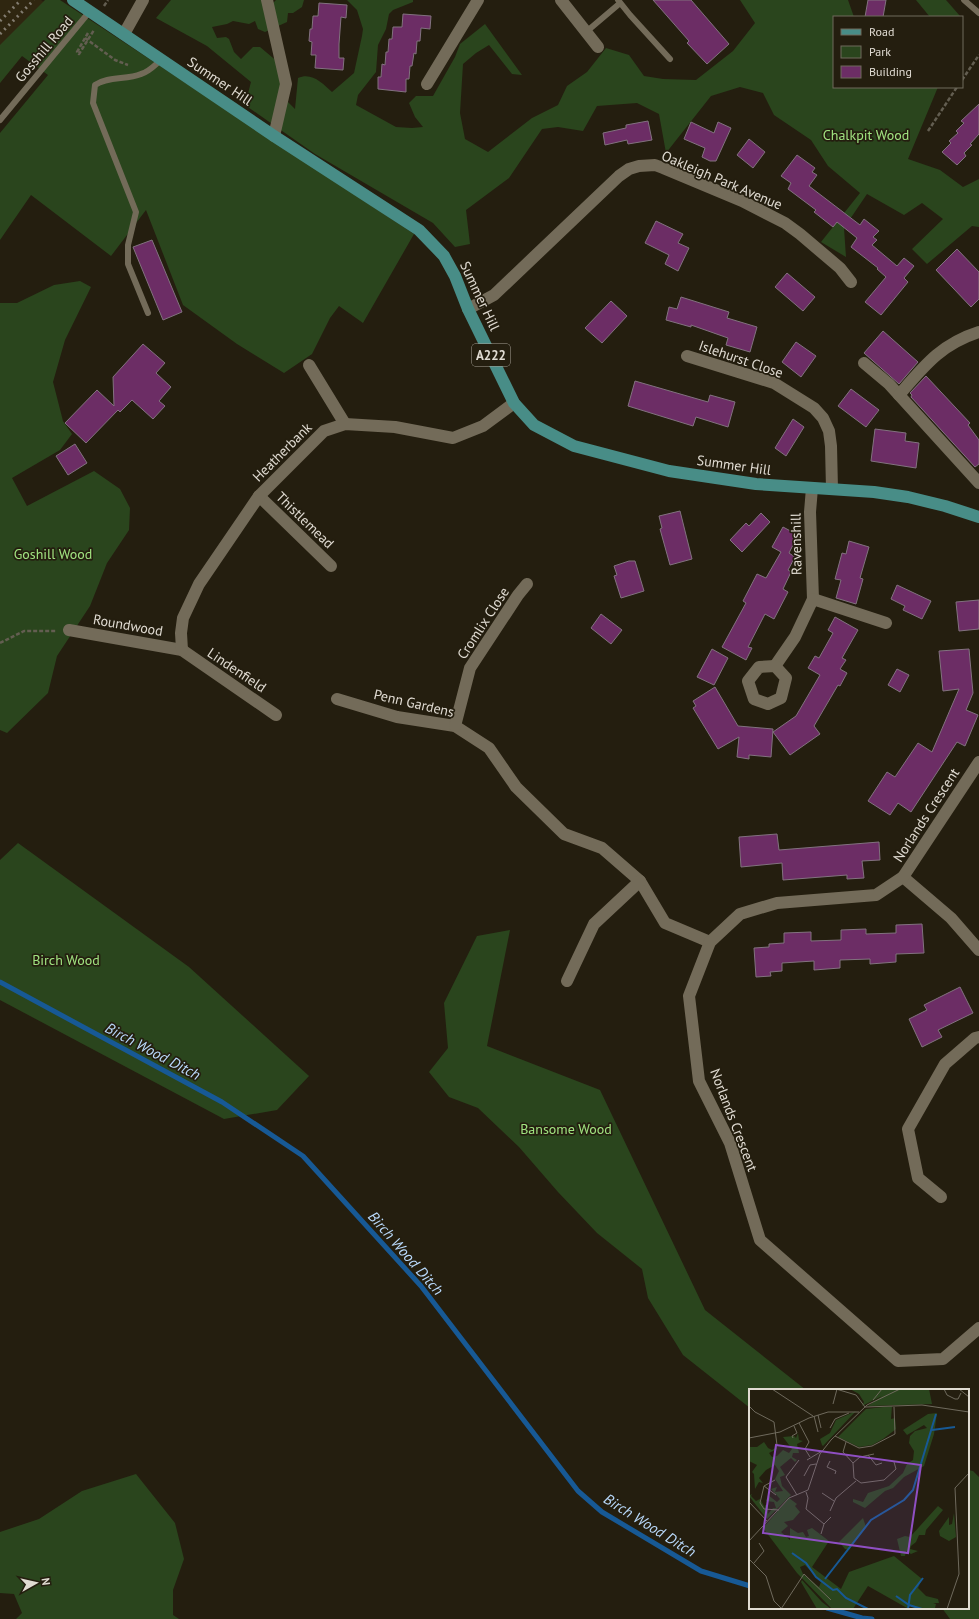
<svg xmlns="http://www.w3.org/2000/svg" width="979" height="1619" font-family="'PT Sans',sans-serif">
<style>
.built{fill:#2f2610}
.green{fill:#2a451d}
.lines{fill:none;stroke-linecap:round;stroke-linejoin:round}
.stream{stroke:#175995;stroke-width:5}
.building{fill:#6c2d65;stroke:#82727f}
.path{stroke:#635e51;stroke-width:2.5;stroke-dasharray:4 2;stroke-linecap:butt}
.lane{stroke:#736b59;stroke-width:6}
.street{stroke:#736b59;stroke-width:12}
.primary{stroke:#488d87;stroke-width:12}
.rail{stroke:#837d71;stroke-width:3;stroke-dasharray:2 4;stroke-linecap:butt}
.labels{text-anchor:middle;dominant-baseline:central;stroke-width:3.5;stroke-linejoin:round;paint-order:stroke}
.shield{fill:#241e0f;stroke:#a8a298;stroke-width:1}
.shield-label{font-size:13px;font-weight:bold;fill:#e0dbd2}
.street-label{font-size:14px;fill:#e0dbd2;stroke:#241e0f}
.park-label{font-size:14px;fill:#a0e380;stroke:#241e0f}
.water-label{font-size:15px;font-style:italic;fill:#b9d9fb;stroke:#241e0f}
.inset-river{fill:none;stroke:#175995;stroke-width:2}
.inset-road{fill:none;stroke:#6f6a5d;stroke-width:1}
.view{fill:#8f4fc3;fill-opacity:0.15;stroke:#8f4fc3;stroke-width:2}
.inset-edge{fill:none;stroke:#e0dbd2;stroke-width:2}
</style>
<rect width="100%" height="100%" fill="#241e0f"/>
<polygon class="built" points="0,0 41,0 63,16 22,56 0,83"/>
<g class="green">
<polygon points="45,0 60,0 414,234 363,323 339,306 330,318 312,354 284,373 237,344 183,305 146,210 111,256 31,195 0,240 0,133 48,75 22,56 0,83 0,45"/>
<path d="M171,0H272L273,3L276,0H304L302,7L293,13H288L287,22L265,32L258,29L255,21L249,24L233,21L227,24L212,27L217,38L226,37L229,39L234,52L241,59L253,47H260L285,68L289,84L288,102L295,109L298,78C312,72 322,83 332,92L354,73L362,36L363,29L357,10L347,0H413V2L393,10L389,14L386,29L378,45L376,72L358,95L356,105L396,127L412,128L423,127L415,117L409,103L416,96H433L455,57L460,44L485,24L522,75L512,74L489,45L476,53L463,64L460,113L465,139L488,152L532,118L558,105L567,86L587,72L606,48L629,55L644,76L663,79L696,80L733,51L755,23L740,0H848L854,17H834V87H938L908,159L940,170L963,187L979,179V227L972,226L927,264L912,249L943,219L922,203L904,215L867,194L844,228L846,257L821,242L860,193L828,166L811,140L774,115L763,93L740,87L711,96L666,153L659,114L637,103L597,106L583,131L558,127L542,129L509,178L466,210L470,244L455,247L433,223L315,154L245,105L251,82L207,46L156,18Z"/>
<polygon points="916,0 946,0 960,16 930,17"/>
<polygon points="80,281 91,287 65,340 53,382 63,421 72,434 60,450 12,478 27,506 94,471 120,489 130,508 129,530 107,563 90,606 57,656 48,693 7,733 0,730 0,303 17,303 54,285"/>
<polygon points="18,843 189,967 309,1076 277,1110 224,1119 0,1000 0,860"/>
<polygon points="510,930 487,1046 600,1090 705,1310 806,1390 750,1390 750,1408 683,1355 648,1298 642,1269 597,1233 558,1192 519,1147 478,1108 449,1097 429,1072 448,1048 444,1003 477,936"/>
<polygon points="968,1470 973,1471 979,1477 979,1619 950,1619 942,1608 968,1608"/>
<polygon points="136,1474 175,1523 184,1559 173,1590 173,1615 179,1619 16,1619 22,1613 14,1594 0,1593 0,1532 39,1519 82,1491"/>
</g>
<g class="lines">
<g class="stream">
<polyline points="0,982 222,1102 303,1156 421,1286 578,1491 602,1512 701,1571 750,1586"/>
<polyline points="827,1608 862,1618 872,1619"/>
</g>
</g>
<g class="building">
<polygon points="653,0 691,0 729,44 707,64 687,43 689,41"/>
<polygon points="868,0 886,0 883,17 865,17"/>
<polygon points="319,3 347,5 346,18 341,17 339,44 339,58 344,58 343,70 315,68 316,55 311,55 312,42 309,41 310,29 312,29 313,16 318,16"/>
<polygon points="403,14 431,16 430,29 421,28 420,41 417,41 416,54 414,53 412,66 410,66 409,79 406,79 406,92 378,89 378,77 381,77 382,64 385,65 386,52 388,52 389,39 392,39 393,27 402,27"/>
<polygon points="979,104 979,134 970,144 972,145 964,153 966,156 957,165 942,152 951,143 949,141 958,133 956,131 964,123 961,121"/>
<polygon points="648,121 652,140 628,144 627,140 605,145 603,133 626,128 626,125"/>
<polygon points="691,122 714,133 718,122 731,128 716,161 710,161 702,157 705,148 684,139"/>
<polygon points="749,139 765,152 753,168 737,155"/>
<polygon points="797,155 815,168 812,172 817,175 809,186 860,225 864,219 879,231 873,237 877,240 872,245 897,266 904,258 914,266 904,278 908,282 881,315 865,302 886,277 877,269 878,268 851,247 857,238 837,222 833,227 814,212 816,210 788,189 791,183 781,176"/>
<polygon points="656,221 683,234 678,243 689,248 678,271 665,264 669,255 645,243"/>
<polygon points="152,240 182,312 163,320 133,247"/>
<polygon points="957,249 979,272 979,299 971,307 936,270"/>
<polygon points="787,273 815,297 803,311 775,287"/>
<polygon points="681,297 729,312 727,318 757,327 750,352 726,345 728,338 691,325 691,327 666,320 669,307 677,309"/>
<polygon points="611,301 627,316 602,343 585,328"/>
<polygon points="883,331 918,362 899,384 864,353"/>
<polygon points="796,342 816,356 801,377 782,362"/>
<polygon points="143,344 165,363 156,373 171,387 159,401 165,406 153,419 132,400 120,412 118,410 86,443 65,423 97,390 114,406 113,377"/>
<polygon points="926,376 970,423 968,425 979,440 979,464 975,467 911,397 912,395 910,393"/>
<polygon points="635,381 708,402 710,395 735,402 728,427 696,417 693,426 628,406"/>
<polygon points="851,389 879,410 866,427 838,406"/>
<polygon points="793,419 804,427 786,456 775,448"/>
<polygon points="875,429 906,433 905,441 919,443 916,468 871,461"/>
<polygon points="75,444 87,463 68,475 56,456"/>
<polygon points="680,511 692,559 670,565 660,529 662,528 659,516"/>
<polygon points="761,513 770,522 742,552 730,540 746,523 749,526"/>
<polygon points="783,527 798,535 789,553 795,557 788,570 791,572 783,589 788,592 774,619 765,614 748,647 752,648 746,660 722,647 746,603 743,601 757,574 766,578 781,552 772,547"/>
<polygon points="849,541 869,547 860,578 863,579 856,604 836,598 841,580 835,579 842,553 846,554"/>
<polygon points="629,561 635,561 644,591 621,598 614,576 617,575 614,566"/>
<polygon points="897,585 931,601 922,619 903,610 905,606 891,599"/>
<polygon points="979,600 979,629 959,631 956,602"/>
<polygon points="601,614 622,630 611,644 591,628"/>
<polygon points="835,617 858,630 842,658 846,660 840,669 847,673 840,686 838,685 814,726 820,734 790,755 773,732 796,716 820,675 808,668 815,656 819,658 833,633 828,630"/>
<polygon points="712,649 728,658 714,685 697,677"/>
<polygon points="969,649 973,693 966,710 978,715 965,746 957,742 911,812 898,803 890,815 868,801 887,772 895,777 918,743 932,752 959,689 943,691 939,651"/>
<polygon points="897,669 909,675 900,692 888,685"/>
<polygon points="715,687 738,726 773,729 771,757 749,755 749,759 737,757 739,737 718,749 693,708 696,706 693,701"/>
<polygon points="777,834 779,850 879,842 880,860 862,861 864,878 847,879 847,875 783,880 782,863 741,867 739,837"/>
<polygon points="922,924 924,953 896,954 896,962 870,964 870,959 840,960 840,968 814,970 814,961 782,963 782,971 770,972 771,976 756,977 754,948 769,947 769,944 784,943 784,933 811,932 811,941 841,940 841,930 866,929 866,934 896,933 896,925"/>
<polygon points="960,987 973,1013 938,1030 942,1037 922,1047 909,1019 927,1010 924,1005"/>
</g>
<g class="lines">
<g class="path">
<polyline points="104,6 108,0"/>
<polyline points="88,33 77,52 79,54 94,30"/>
<polyline points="85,38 115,60 128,65"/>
<polyline points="962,80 979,55"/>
<polyline points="928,131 957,87"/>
<polyline points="0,643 24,631 57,631"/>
</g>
<g class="lane">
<polyline points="618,0 630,15 670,59"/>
<polyline points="964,0 979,13"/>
<polyline points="586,32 619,4"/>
<polyline points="0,120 90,11"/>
<path d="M148,313L128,264V245L136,212L93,103L95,85C108,76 127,80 141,74C149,72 156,64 162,59"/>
</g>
<g class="street">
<polyline points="267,0 286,84 274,136"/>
<polyline points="561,0 598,47"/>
<polyline points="124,34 143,0"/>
<polyline points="427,84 478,0"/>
<polyline points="468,309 494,295 619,176 629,169 639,166 655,165 663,168 742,201 785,223 800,234 840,268 851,282"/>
<polyline points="687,356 774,383 814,408 823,418 829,431 831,446 832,489"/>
<polyline points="864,363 889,384 979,483"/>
<polyline points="309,365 345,424"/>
<path d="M899,395C924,366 941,344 979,332"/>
<polyline points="812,488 810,512 813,599"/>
<polyline points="259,496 331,566"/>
<polyline points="69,630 182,650 276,715"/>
<polyline points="182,650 181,633 183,618 199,584 259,496 324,431 345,424 395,427 453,438 483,426 514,403"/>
<polyline points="775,666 795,637 813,599 886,623"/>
<polygon points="775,666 786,678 781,698 768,704 754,699 748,681 759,667"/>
<polyline points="337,699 397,717 455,726 489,748 516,787 564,834 602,848 640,881 665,923 710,942"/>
<polyline points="455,726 470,668 518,595 527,584"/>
<polyline points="903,877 951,918 979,950"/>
<polyline points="567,981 594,924 640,881"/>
<polyline points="941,1197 918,1178 908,1129 945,1064 975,1038 979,1037"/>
<polyline points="979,1328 943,1359 898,1361 760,1240 730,1143 699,1081 689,996 710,942 740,914 777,903 876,895 903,877 979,762"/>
</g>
<polyline class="primary" points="73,0 274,136 419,230 444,256 455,276 468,309 514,403 534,425 574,446 669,471 756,484 874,492 908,497 945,506 979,517"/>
<g class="rail">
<polyline points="0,21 21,0"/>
<polyline points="0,34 34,0"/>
</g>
</g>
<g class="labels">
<rect class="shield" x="472" y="344" width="38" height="22" rx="3"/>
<g class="shield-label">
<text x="491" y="355">A222</text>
</g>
<g class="street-label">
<text transform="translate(44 49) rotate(-50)">Gosshill Road</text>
<text transform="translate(220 81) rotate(34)">Summer Hill</text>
<text transform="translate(722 180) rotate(23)">Oakleigh Park Avenue</text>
<text transform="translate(480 296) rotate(65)">Summer Hill</text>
<text transform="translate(741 359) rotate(19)">Islehurst Close</text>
<text transform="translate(282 452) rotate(-45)">Heatherbank</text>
<text transform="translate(734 465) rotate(8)">Summer Hill</text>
<text transform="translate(305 520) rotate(44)">Thistlemead</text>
<text transform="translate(796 544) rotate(-91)">Ravenshill</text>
<text transform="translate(483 623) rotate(-57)">Cromlix Close</text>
<text transform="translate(128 625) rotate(10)">Roundwood</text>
<text transform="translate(237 670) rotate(34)">Lindenfield</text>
<text transform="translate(414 703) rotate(13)">Penn Gardens</text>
<text transform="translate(926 815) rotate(-57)">Norlands Crescent</text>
<text transform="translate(734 1120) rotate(69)">Norlands Crescent</text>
</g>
<g class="park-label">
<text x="866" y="135">Chalkpit Wood</text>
<text x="53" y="554">Goshill Wood</text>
<text x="66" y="960">Birch Wood</text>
<text x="566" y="1129">Bansome Wood</text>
</g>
<g class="water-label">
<text transform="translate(153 1051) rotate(28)">Birch Wood Ditch</text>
<text transform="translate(406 1253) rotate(49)">Birch Wood Ditch</text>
<text transform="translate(650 1525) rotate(32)">Birch Wood Ditch</text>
</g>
</g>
<g transform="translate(749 1389)">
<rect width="220" height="220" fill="#241e0f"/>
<path d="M101,0H180L183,15L119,17L133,7L113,17L115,13L110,5ZM143,17L142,30L146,29L147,40L134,50L123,56L110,58L89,48L117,20ZM107,22L74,57L73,56L71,50L81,44L87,31ZM188,24L185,45L175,77L155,88L144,99L136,102L116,119L104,113V110L114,113L119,104L140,97L154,84L158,75L164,71L165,62L160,54L161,47L166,42L178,39L175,36L158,46L154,41L179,25ZM49,44L50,51L54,52L48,55L50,64H44L43,68L48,71L46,73L42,69L31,78L36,86L31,88L33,97L42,106L18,130L0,107L1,106L3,105L2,107L7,112L11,110L16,119V116L19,117V125L24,119H27L25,113L17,112L19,106L28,113L31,110L22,100L28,98L26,103L34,102L26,90L30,82L26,76L17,81L10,89L14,94L10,93L6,100L5,85L0,80L3,83L8,76L0,72V58H8L15,53L19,59L23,61L28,58V60L20,64L23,68L28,67L34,61L40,64L43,60L34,48L45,47L47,49ZM40,109L48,115L46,117L51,123L44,131L35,133L39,137L32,143L41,151V139L49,144L54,143L57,148L60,147L58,141L63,139L80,152L63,178L92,200L100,183L145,167L173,190L169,199L177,207L189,210L190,214H184L187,215L186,219L190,220H167L161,217L158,219L119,197L104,220H83L48,184L14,139ZM56,176L72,193L70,198L54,185L51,178ZM189,117L194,121L177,141L176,146H170L167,153L162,157L161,160L169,162L162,165L157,162L156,167H152L148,150L156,147L161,148ZM205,124L207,148L200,152L191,147L190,142L200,128V136L203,135ZM114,129L117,138L100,161L96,160L90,153ZM53,191L73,213L82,220H68L52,193Z" fill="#2a451d" fill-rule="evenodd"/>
<path class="inset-river" d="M183,41L206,38M43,164L57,174L67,188L84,201L88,200L97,209L119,220M76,190L122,131L155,111L164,101L187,25M147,207L160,216L173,220M159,220L161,206L174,189"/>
<path class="inset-road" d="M23,0L64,27M87,0L107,6L116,18M195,0L198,6L206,10H209L212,4M210,0L220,8M124,11L133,0M84,15L88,0M0,17L6,23L25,33L28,56M116,18L173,16L220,23M69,26L72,39M65,27L69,43M50,34L60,53L56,60L61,68M81,39L86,30L100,24M86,47L110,59L123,57L146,45L145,18M0,49L31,43L60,29L79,23H110M44,49L43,47L48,44L45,37M97,53L94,63L104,74L105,89L112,94L135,91L147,80L145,73M119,66L127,76L133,74M58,71L73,62M81,72L78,78L87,82L86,85M104,74L111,68L125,65M55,87L61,76L67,75M26,91L15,97L11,114L15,120L30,121M15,97L27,106M57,103L59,109L57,120L75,135M73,104L85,112M48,106L37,88L50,71M0,113L18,132M81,122L87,109L107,92M72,145L75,135L82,128M0,152L40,109L59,101L71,65L82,51L118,16L151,0M0,170L17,187L25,212L32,219M5,174L15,162L10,154M32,220L55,185L82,211M198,220L210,185L206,99L220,84"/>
<path class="view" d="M27,56L172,76L159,164L14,144Z"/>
<rect width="220" height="220" class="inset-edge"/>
</g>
<rect x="833" y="16" width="130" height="72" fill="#241e0f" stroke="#6f6a5d"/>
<rect x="841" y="29" width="20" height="6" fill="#488d87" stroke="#6f6a5d"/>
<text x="869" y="36" font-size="12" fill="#e0dbd2">Road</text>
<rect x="841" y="46" width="20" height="12" fill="#2a451d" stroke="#6f6a5d"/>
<text x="869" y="56" font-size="12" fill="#e0dbd2">Park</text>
<rect x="841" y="66" width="20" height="12" fill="#6c2d65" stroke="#6f6a5d"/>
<text x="869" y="76" font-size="12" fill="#e0dbd2">Building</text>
<g transform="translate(36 1583) rotate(82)" stroke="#241e0f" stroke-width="3" paint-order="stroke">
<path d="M0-3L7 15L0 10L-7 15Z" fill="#e0dbd2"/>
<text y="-6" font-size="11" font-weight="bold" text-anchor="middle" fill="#e0dbd2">N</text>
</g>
</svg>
